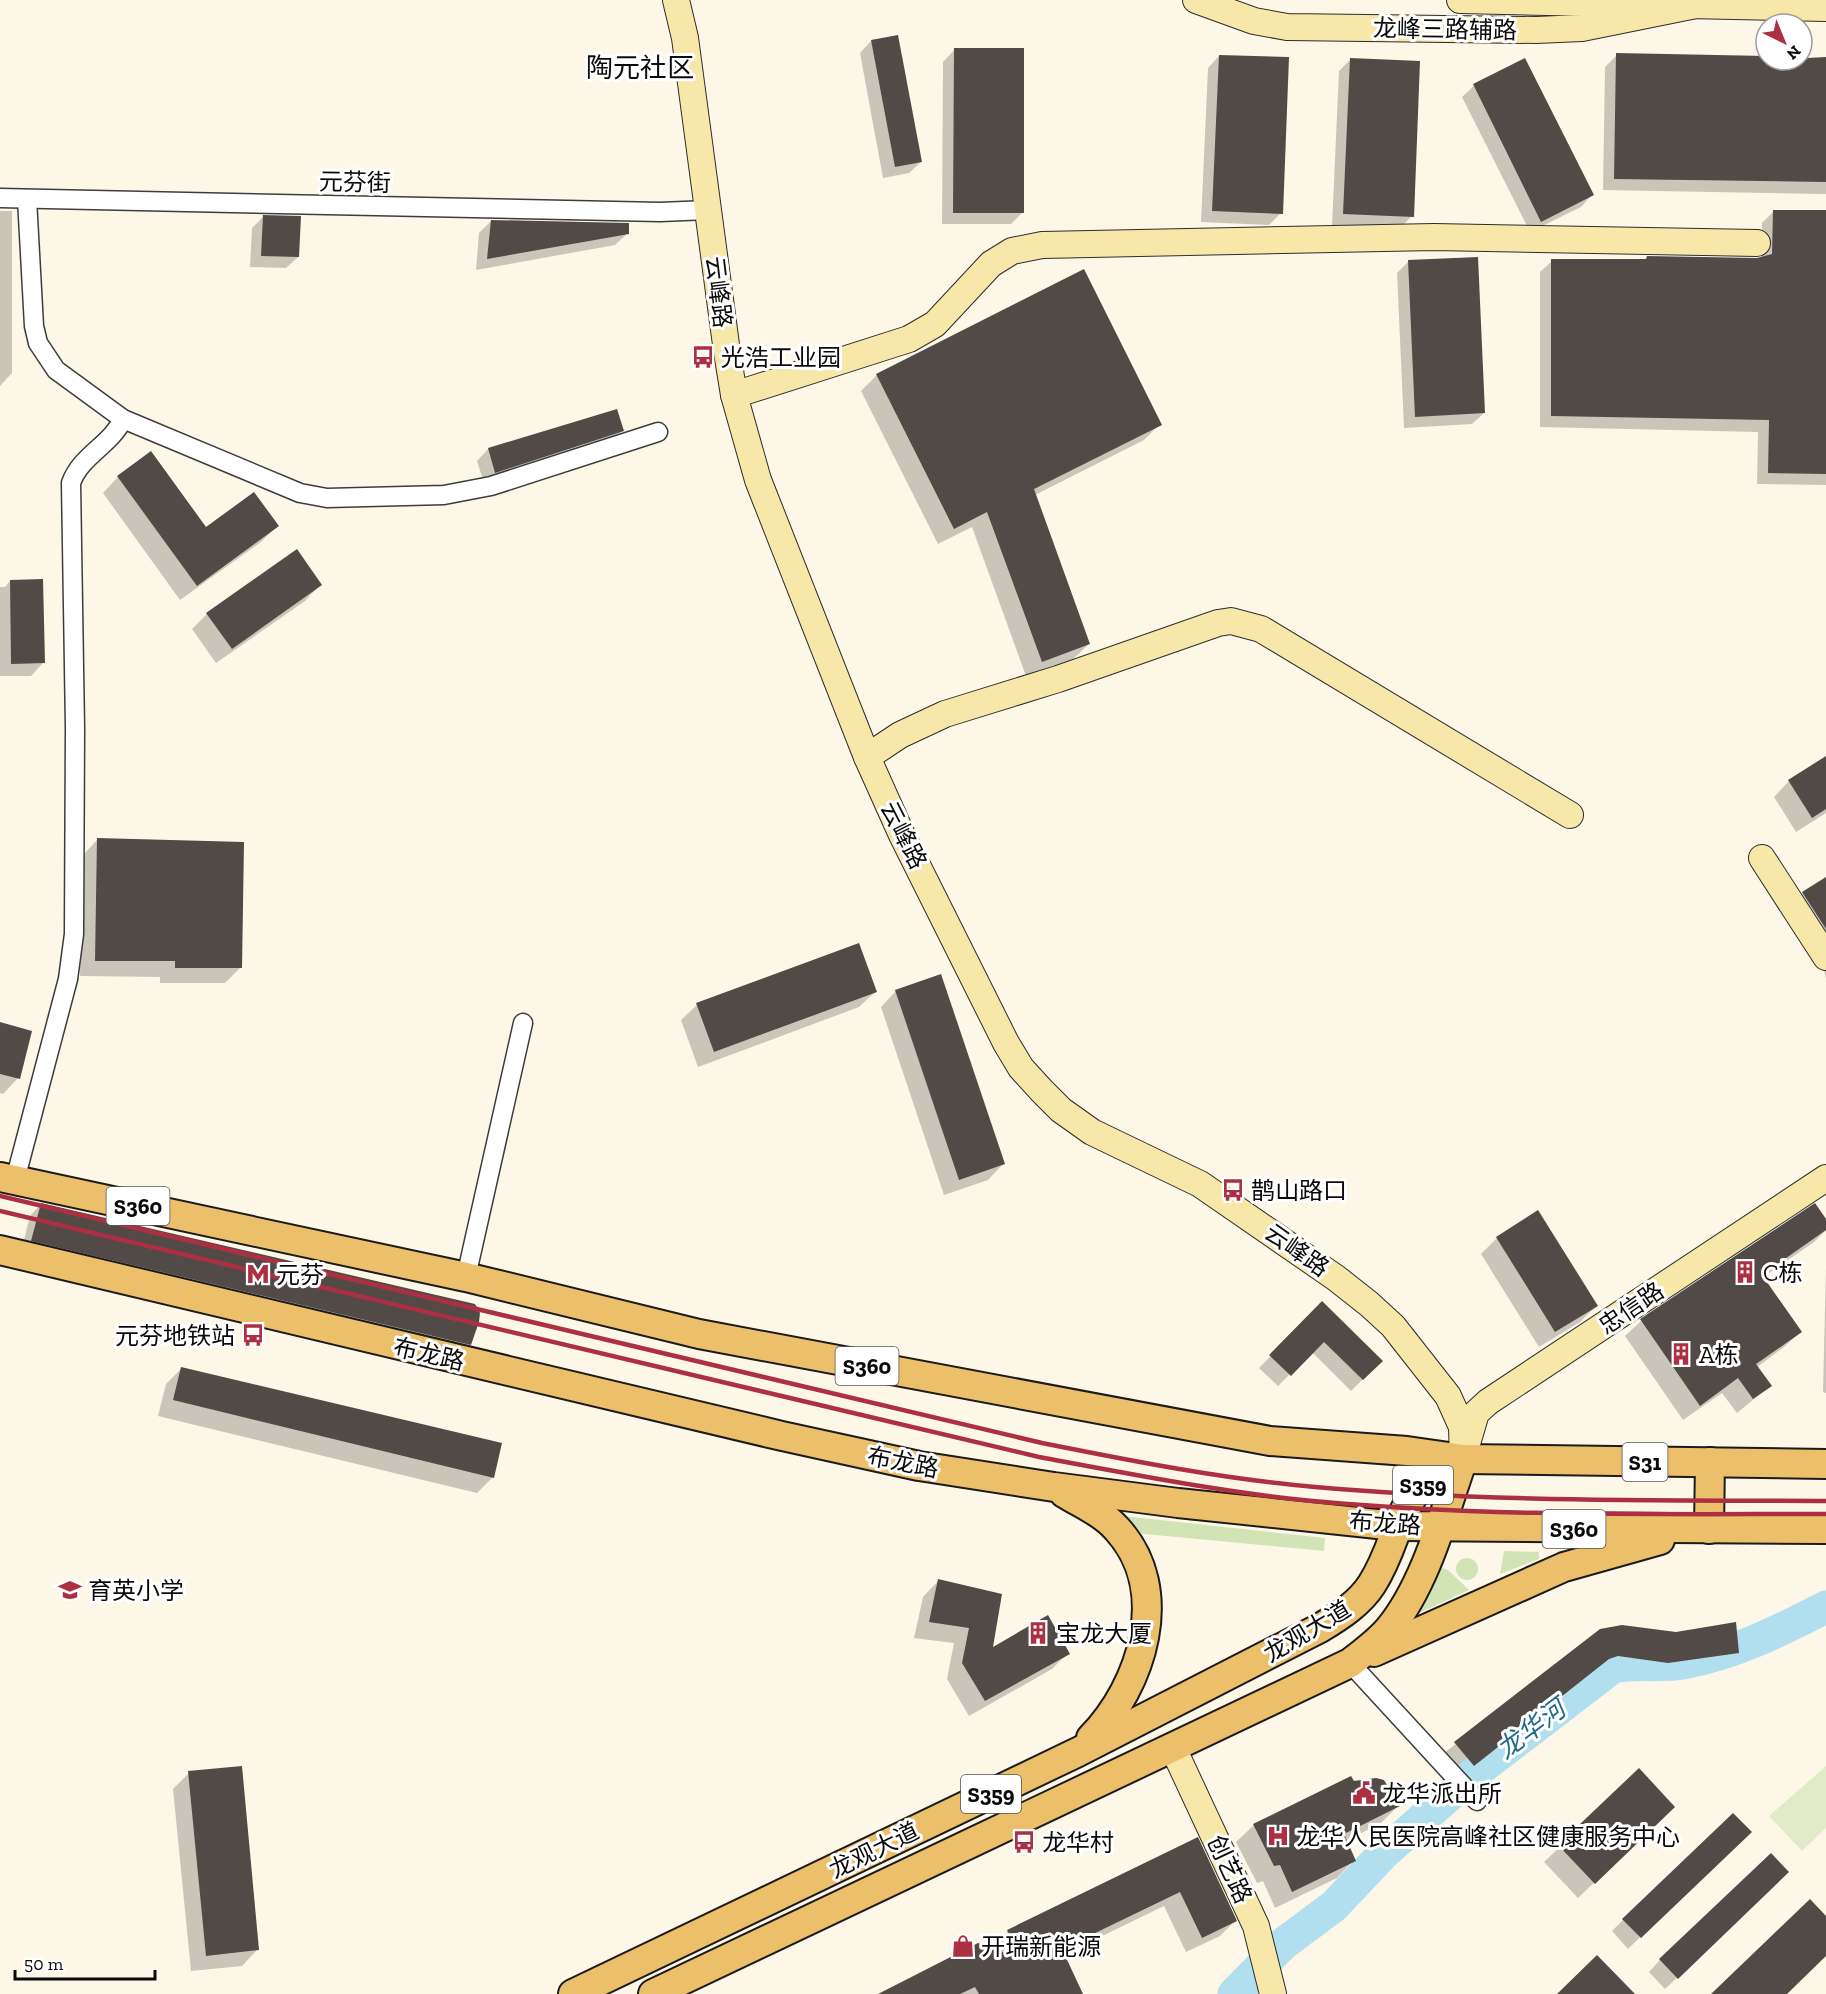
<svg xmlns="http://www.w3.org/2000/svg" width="1826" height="1994" font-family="'Zilla Slab','Noto Sans SC',serif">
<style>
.green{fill:#d2e3b6}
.pitch{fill:#e2ebc7}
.shadow{fill:#0003}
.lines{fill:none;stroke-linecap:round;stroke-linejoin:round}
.river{stroke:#b2dfef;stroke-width:33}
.building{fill:#514a47}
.street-casing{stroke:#3d3d3d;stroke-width:21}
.secondary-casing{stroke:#2c2c2c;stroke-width:28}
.primary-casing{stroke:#1b1b1b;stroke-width:32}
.street{stroke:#fff;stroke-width:18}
.secondary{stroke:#f7e7a9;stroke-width:26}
.primary{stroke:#ecbf6a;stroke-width:28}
.rail{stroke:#ac3042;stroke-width:4.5}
.labels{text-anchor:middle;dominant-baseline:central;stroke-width:6;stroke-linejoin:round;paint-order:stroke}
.shield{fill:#fff;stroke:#545454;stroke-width:1.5}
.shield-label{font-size:22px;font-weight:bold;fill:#0a0a0a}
.street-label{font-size:24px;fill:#0a0a0a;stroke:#fff}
.poi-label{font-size:24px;fill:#0a0a0a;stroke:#fff;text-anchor:start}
.water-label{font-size:26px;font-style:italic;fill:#20698e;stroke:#fff}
.quarter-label{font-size:27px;fill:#0a0a0a;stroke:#fff}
</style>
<rect width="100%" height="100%" fill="#fdf7e8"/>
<g class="green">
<polygon points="1114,1515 1325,1538 1324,1551 1124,1532"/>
<polygon points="1504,1551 1539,1552 1539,1559 1500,1574"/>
<circle cx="1467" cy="1569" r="11"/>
<polygon points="1436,1566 1448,1570 1469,1590 1419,1613 1415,1612"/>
</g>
<polygon class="pitch" points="1826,1766 1826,1828 1802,1851 1769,1816"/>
<g class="shadow">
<polygon points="871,41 921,162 909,173 883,178 860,53"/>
<polygon points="954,50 1022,213 1011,224 942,224 943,62"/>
<polygon points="1617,55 1766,57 1766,60 1826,58 1826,194 1603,190 1605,67"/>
<polygon points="1219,56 1281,213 1269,225 1201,222 1208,68"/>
<polygon points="1350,60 1412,216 1400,228 1332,226 1339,71"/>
<polygon points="1525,60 1592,195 1581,207 1530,232 1462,97 1474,86"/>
<polygon points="0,211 12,211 12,373 0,386"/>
<polygon points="1774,211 1826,212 1826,485 1757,484 1758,432 1540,427 1540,272 1552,261 1762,258 1762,223"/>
<polygon points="264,216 298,257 286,268 250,267 252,228"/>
<polygon points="491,221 627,234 615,245 476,270 479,233"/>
<polygon points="1408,262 1484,413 1472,424 1404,428 1397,273"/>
<polygon points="877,375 1160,424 1144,440 1035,495 1089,644 1073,659 1026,676 972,527 938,544 861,391"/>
<polygon points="622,431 610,442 484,483 477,461 488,449"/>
<polygon points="118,477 206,529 277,526 261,542 180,600 103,493"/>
<polygon points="10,581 43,663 31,676 0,676 0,587 5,587"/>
<polygon points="320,585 305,601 216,663 192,629 207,614"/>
<polygon points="1826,757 1826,813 1796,832 1774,797 1789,781"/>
<polygon points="97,840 241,967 225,983 160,983 160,977 80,976 82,856"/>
<polygon points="1826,879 1826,979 1823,965 1787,909 1803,893"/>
<polygon points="896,991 1003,1164 988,1180 944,1195 881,1007"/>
<polygon points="875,992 859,1007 698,1067 681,1020 697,1005"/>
<polygon points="0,1024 18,1078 3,1094 0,1093"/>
<polygon points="41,1204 470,1344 458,1356 21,1252 30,1216"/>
<polygon points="1815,1205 1826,1221 1826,1230 1814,1242 1762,1278 1800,1332 1784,1347 1757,1367 1770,1386 1737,1413 1722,1393 1683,1420 1625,1336 1641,1321"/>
<polygon points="1497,1238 1596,1306 1580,1322 1539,1347 1481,1254"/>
<polygon points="1826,1268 1826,1393 1823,1392"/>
<polygon points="1322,1303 1381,1361 1351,1391 1312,1352 1278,1386 1259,1368"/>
<polygon points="181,1369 493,1477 477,1493 158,1416 166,1384"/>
<polygon points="938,1581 991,1650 1068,1653 1052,1669 969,1716 947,1679 954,1643 914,1638 923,1597"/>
<polygon points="1600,1631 1738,1652 1726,1664 1656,1674 1606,1667 1595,1670 1462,1776 1443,1754"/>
<polygon points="1639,1771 1658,1822 1578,1898 1544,1862"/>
<polygon points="189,1773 257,1950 242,1966 191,1971 173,1789"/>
<polygon points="1398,1806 1381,1823 1346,1841 1354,1860 1337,1878 1275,1908 1263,1881 1257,1883 1236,1842 1254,1825"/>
<polygon points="1197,1839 1235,1921 1220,1936 1186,1952 1164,1906 1063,1955 1081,1994 879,1994 996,1952 993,1946 1008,1931"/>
<polygon points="1738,1843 1628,1949 1612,1931 1623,1920"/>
<polygon points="1776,1884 1665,1989 1649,1972 1660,1960"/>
</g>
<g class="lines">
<path class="river" d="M1234,1994L1283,1944L1334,1906L1384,1853L1472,1775L1613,1667C1636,1662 1660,1667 1683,1663C1734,1654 1779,1631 1826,1607"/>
</g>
<g class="building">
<polygon points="898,35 922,162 895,167 871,40"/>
<polygon points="954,48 1024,48 1024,213 953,213"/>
<polygon points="1616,53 1766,56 1766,60 1826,57 1826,182 1614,179"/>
<polygon points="1219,55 1289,57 1283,214 1212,211"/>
<polygon points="1350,58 1420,61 1414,217 1343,214"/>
<polygon points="1525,58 1594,195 1541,222 1473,84"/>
<polygon points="1773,210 1826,210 1826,474 1768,473 1769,420 1551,416 1551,259 1646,259 1647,256 1757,258 1772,254"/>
<polygon points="263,215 301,216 299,257 261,256"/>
<polygon points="491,220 629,223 629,234 487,259"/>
<polygon points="1478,257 1485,413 1415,417 1408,260"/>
<polygon points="1084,269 1162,425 1034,489 1090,644 1042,662 987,512 954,529 876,374"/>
<polygon points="617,409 624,431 495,473 488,448"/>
<polygon points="151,451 206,527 254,492 279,526 197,586 117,476"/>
<polygon points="297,549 322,585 232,649 206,613"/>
<polygon points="43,579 45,663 11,664 10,580"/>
<polygon points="1826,756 1826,809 1812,818 1788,780"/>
<polygon points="97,838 244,842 242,968 175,968 175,961 95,961"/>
<polygon points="1826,877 1826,929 1802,892"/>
<polygon points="859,943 877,992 714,1052 696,1003"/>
<polygon points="941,974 1005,1164 959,1180 895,990"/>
<polygon points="0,1022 32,1031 20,1079 0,1074"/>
<polygon points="41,1203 475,1304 480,1313 479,1322 471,1345 31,1241"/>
<polygon points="1815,1203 1826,1219 1826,1230 1762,1275 1802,1332 1756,1364 1772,1386 1753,1399 1738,1378 1700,1406 1640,1319"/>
<polygon points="1538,1210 1598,1306 1555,1332 1496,1237"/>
<polygon points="1322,1301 1383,1361 1363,1380 1324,1342 1291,1376 1269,1355"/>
<polygon points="181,1367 502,1443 494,1478 173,1400"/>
<polygon points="938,1579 1002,1594 993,1647 1048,1615 1070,1654 985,1701 962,1663 969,1628 929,1622"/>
<polygon points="1736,1622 1739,1653 1668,1663 1618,1656 1609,1659 1474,1766 1454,1742 1600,1629 1622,1625 1676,1632"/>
<polygon points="242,1766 259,1950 206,1956 188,1771"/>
<polygon points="1639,1768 1675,1807 1595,1884 1558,1845"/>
<polygon points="1351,1776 1354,1781 1376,1778 1384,1780 1400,1806 1344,1834 1356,1861 1292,1892 1280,1865 1274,1866 1253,1824"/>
<polygon points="1733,1813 1752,1832 1641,1938 1622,1919"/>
<polygon points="1198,1837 1237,1921 1202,1938 1180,1892 1062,1949 1083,1994 979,1994 975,1987 960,1994 878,1994 978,1943 1022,1959 1007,1930"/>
<polygon points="1771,1853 1789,1872 1678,1979 1659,1959"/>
<polygon points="1810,1899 1826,1916 1826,1956 1787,1994 1711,1994"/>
<polygon points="1597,1955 1635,1994 1557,1994"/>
</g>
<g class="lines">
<g class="street-casing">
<g id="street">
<polyline points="0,198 660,212 708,210"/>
<polyline points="27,199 34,326 38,343 56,370 123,419 300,493 327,498 444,495 491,486 658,432"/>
<path d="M15,1180L68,979L74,934L75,728L71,483C81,455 111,445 123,419"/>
<polyline points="466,1277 523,1023"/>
<polyline points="1350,1663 1477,1801"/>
</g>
</g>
<g class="secondary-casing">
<g id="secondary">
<polyline points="676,0 685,38 727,352 734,395 758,480 867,757 902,835 1006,1043 1021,1068 1042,1091 1061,1110 1092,1132 1200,1184 1336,1278 1369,1304 1393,1326 1448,1396 1462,1427 1463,1459"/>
<polyline points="1196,0 1254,21 1287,27 1536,30 1582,28 1696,5"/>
<polyline points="1460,0 1826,8"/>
<polyline points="734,395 909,339 935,324 991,264 1012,251 1042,245 1434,237 1757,243"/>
<polyline points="867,757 900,735 945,714 1058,679 1218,623 1231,621 1261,629 1570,815"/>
<polyline points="1762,858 1826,957"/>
<polyline points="1466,1447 1476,1413 1488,1402 1826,1178"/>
<polyline points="1173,1748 1256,1926 1273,1994"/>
</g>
</g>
<g class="primary-casing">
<g id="primary">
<polyline points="0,1177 466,1277 699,1334 1270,1441 1407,1451 1463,1459 1826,1464"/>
<polyline points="0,1250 782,1436 919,1466 1054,1487 1178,1503 1396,1526 1826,1529"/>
<path d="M1064,1493C1082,1504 1103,1513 1117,1529C1173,1590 1142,1686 1091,1738"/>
<polyline points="1709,1529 1710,1462"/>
<polyline points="1374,1652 1564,1567 1660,1540"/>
<path d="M573,1994L1078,1752L1320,1628C1340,1616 1360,1603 1372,1584C1405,1532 1393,1487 1463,1459"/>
<path d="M653,1994L1350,1663C1364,1652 1378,1642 1389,1629C1426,1584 1444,1513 1463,1459"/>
</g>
</g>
<use href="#street" class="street"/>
<use href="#secondary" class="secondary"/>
<use href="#primary" class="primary"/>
<g class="rail">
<path d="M0,1196L1042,1443C1132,1461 1223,1479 1315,1487C1485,1502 1655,1500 1826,1501"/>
<path d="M0,1211L1039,1457C1130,1474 1221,1492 1313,1501C1483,1517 1655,1514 1826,1514"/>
</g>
</g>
<defs>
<g id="bus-bare" transform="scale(1.8)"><path d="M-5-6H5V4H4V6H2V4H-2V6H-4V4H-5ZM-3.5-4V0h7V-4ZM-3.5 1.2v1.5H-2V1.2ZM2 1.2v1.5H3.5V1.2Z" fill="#ac3042" stroke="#fff" stroke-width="2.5" paint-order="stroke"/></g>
<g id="building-bare" transform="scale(1.8)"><path d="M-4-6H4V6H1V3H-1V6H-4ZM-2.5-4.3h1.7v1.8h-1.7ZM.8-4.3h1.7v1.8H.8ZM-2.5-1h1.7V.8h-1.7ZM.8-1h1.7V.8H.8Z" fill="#ac3042" stroke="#fff" stroke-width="2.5" paint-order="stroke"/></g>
<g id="metro-bare" transform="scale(1.8)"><path d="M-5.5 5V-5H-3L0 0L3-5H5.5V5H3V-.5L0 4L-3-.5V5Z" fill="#ac3042" stroke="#fff" stroke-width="2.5" paint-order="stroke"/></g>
<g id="school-bare" transform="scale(1.8)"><path d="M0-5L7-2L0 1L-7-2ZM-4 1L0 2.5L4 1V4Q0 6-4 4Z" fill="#ac3042" stroke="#fff" stroke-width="2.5" paint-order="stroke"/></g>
<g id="civic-bare" transform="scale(1.8)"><path d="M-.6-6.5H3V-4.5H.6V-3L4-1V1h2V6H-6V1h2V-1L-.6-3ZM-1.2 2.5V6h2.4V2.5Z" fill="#ac3042" stroke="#fff" stroke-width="2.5" paint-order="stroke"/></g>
<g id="hospital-bare" transform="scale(1.8)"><path d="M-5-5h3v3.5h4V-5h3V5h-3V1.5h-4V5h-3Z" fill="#ac3042" stroke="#fff" stroke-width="2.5" paint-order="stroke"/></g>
<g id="shop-bare" transform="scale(1.8)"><path d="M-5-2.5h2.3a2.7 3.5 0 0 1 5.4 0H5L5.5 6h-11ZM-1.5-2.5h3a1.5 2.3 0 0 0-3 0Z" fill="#ac3042" stroke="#fff" stroke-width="2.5" paint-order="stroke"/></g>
</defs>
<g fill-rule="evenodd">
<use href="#bus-bare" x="703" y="357"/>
<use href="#bus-bare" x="1233" y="1190"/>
<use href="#building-bare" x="1745" y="1272"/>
<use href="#metro-bare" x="258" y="1274"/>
<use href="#bus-bare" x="253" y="1335"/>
<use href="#building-bare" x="1681" y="1354"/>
<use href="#school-bare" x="70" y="1590"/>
<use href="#building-bare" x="1038" y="1633"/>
<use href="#civic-bare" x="1364" y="1793"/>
<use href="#hospital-bare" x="1278" y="1836"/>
<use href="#bus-bare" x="1024" y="1842"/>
<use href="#shop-bare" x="963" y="1946"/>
</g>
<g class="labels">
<g class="shield">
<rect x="106.5" y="1187" width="63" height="38" rx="4.5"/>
<rect x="835.5" y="1347" width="63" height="38" rx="4.5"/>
<rect x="1622.5" y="1443" width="45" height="38" rx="4.5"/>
<rect x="1393" y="1466" width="60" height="38" rx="4.5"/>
<rect x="1542.5" y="1510" width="63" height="38" rx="4.5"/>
<rect x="961" y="1775" width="60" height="38" rx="4.5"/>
</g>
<g class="shield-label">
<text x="138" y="1206">S360</text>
<text x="867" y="1366">S360</text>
<text x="1645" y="1462">S31</text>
<text x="1423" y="1485">S359</text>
<text x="1574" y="1529">S360</text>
<text x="991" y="1794">S359</text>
</g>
<g class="street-label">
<text transform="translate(1445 29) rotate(1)">龙峰三路辅路</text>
<text transform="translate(355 182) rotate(1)">元芬街</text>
<text transform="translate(719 292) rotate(83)">云峰路</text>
<text transform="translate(904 835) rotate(63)">云峰路</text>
<text transform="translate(1297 1250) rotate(35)">云峰路</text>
<text transform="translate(1631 1308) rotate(-34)">忠信路</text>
<text transform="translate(429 1354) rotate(13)">布龙路</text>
<text transform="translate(903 1462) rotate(11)">布龙路</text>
<text transform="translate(1385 1523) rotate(4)">布龙路</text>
<text transform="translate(1307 1631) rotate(-31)">龙观大道</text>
<text transform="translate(874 1850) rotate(-26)">龙观大道</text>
<text transform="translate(1230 1869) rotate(65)">创艺路</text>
</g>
<g class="poi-label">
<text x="721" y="357">光浩工业园</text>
<text x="1251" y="1190">鹊山路口</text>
<text x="1763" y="1272">C栋</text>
<text x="276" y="1274">元芬</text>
<text x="235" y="1335" text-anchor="end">元芬地铁站</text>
<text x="1699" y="1354">A栋</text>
<text x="88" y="1590">育英小学</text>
<text x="1056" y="1633">宝龙大厦</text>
<text x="1382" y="1793">龙华派出所</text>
<text x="1296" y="1836">龙华人民医院高峰社区健康服务中心</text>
<text x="1042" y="1842">龙华村</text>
<text x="981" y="1946">开瑞新能源</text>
</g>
<g class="water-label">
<text transform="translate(1531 1729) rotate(-37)">龙华河</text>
</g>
<g class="quarter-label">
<text x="640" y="68">陶元社区</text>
</g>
</g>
<g transform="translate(1784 42) rotate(137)"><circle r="28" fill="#ffffff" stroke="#9d9d9d" stroke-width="1.5"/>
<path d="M0-4.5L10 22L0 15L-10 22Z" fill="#ac3042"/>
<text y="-9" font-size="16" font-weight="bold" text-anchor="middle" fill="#0a0a0a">N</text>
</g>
<path d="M15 1970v9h140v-9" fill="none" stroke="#0a0a0a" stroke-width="3"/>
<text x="24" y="1970" font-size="18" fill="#0a0a0a" stroke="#ffffff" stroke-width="4.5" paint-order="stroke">50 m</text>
</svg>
